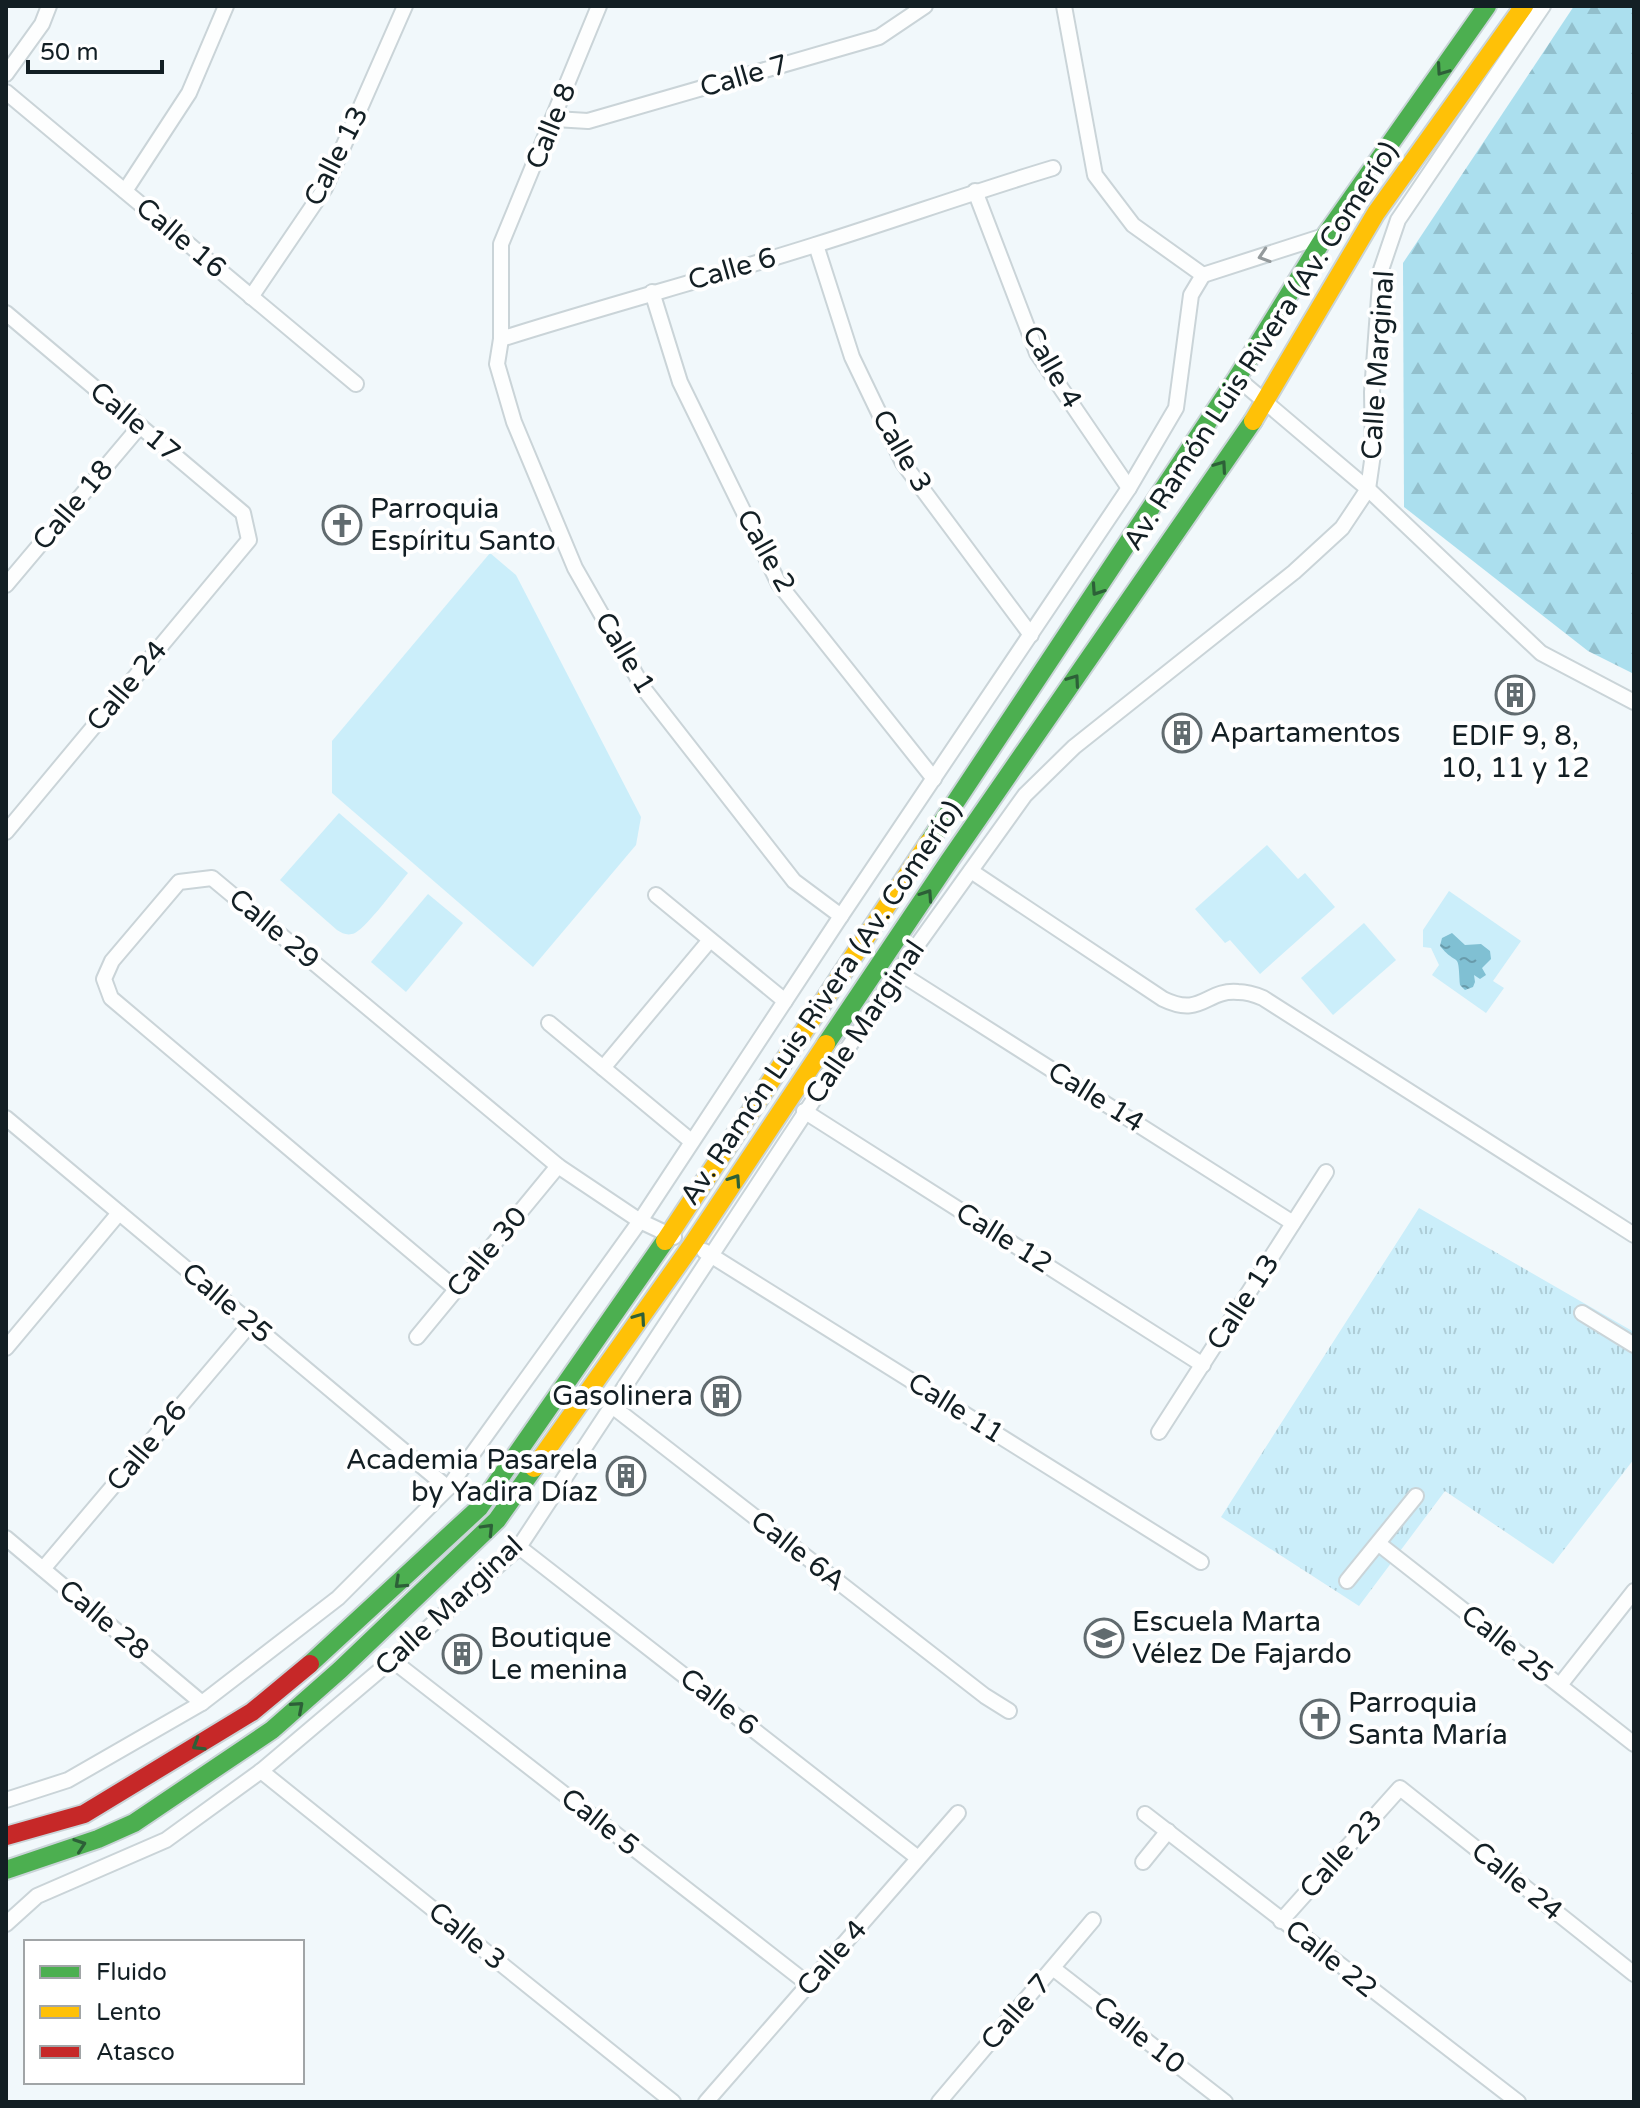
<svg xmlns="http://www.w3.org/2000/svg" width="1640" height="2108" font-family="'Varela Round',sans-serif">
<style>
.grass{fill:#cbeefa}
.forest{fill:url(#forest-firs)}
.park{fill:url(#park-tufts)}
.water{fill:url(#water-ripples)}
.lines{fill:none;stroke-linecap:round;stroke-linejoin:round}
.street-casing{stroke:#cad4d8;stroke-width:18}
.fast-casing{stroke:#cad4d8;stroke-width:22}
.slow-casing{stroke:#cad4d8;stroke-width:22}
.jam-casing{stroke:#cad4d8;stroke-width:22}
.street{stroke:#fdfefe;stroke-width:14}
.fast{stroke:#4caf50;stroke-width:18}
.slow{stroke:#ffc107;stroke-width:18}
.jam{stroke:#c62828;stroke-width:18}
.oneway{stroke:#2d6038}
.oneway2{stroke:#949a9c}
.labels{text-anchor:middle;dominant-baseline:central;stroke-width:8;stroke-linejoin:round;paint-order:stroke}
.street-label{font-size:28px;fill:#131f24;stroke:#fff}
.poi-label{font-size:28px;fill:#131f24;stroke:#fff;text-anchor:start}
</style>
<defs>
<pattern id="forest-firs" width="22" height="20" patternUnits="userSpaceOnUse" patternTransform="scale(2)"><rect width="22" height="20" fill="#abdfee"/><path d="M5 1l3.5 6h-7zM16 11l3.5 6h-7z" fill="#92bfcc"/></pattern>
<pattern id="park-tufts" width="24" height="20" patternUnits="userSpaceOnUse" patternTransform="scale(2)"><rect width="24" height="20" fill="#cbeefa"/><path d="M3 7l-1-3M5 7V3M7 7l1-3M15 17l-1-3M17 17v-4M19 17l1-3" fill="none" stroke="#adccd6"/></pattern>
<pattern id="water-ripples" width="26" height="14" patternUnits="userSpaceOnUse" patternTransform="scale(2)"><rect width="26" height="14" fill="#80c0d3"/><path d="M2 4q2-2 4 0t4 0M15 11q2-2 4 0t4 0" fill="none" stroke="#689bab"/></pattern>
</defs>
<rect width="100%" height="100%" fill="#f1f8fb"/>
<g class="grass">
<polygon points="490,553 516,575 641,817 636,845 533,967 332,793 332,741"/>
<path d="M339,813L408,873C397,886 368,926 355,933C348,936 343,934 337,930L280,880Z"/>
<polygon points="1267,845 1298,879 1305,873 1335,907 1260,974 1230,940 1225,943 1195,909"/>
<polygon points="1449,891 1521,941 1493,981 1504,988 1486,1013 1432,975 1439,965 1431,948 1423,947 1423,930"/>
<polygon points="428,894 463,923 406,992 371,962"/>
<polygon points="1364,923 1396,960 1333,1015 1301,978"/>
</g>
<polygon class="forest" points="1574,6 1634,6 1634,674 1588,651 1404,507 1403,263"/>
<polygon class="park" points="1419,1208 1634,1332 1634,1459 1553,1564 1445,1491 1359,1606 1221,1517"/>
<path class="water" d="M1452,933L1465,945L1481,944L1490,951L1491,959L1482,968L1486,975L1480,979L1474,975L1475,982L1473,987L1465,990L1460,985C1458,948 1459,969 1440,946L1442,938Z"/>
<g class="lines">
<g class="street-casing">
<g id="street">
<polyline points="599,6 501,244 501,339 497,364 514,422 575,568 644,689 794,881 841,916"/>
<polyline points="1064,6 1095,175 1133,225 1203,275"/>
<polyline points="6,74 42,24 49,6"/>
<polyline points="6,92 356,384"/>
<polyline points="555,119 588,121 879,37 925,6"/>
<polyline points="125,191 189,93 226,6"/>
<polyline points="975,191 1037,353 1129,488"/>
<polyline points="816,245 852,357 903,463 1031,635"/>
<polyline points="1203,275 1324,236"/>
<polyline points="652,292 680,382 779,584 934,779"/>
<polyline points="251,297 325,188 405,6"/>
<polyline points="6,313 243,513 249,540 6,832"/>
<path d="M501,339C605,306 711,278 815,245C895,220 973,192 1053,168"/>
<polyline points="1237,378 1368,489 1541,653 1634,702"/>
<polyline points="6,585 140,426"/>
<path d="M971,871L1163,999C1202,1018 1206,989 1238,992C1246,992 1256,995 1263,998L1634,1235"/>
<polyline points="656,895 785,1001"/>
<polyline points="898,972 1293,1223"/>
<polyline points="549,1023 691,1141"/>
<polyline points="603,1068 710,940"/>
<polyline points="804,1111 1203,1365"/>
<polyline points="6,1118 448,1488"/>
<polyline points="704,1251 1201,1562"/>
<polyline points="456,1289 111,998 104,979 112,961 179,882 212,878 558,1166 640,1221 674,1237"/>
<polyline points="1582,1313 1634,1345"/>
<polyline points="417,1337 558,1166"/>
<polyline points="6,1348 119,1213"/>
<polyline points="612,1406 985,1696 1009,1711"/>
<polyline points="1159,1432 1326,1172"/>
<polyline points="6,1538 202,1703"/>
<polyline points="1379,1544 1634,1744"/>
<polyline points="519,1547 918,1858"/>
<polyline points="43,1569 251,1323"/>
<polyline points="1347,1581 1416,1496"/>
<polyline points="392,1660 808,1984"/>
<polyline points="1560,1685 1634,1591"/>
<polyline points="261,1771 673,2102"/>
<polyline points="6,1800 68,1780 202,1703 338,1598 448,1488 640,1221 841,916 1129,488 1176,408 1191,295 1203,275"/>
<polyline points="1145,1814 1518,2102"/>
<polyline points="1143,1862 1168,1831"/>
<polyline points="1281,1921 1400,1788 1634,1974"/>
<polyline points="6,1924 37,1896 166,1840 261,1771 392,1660 519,1547 898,972 1025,795 1074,747 1294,572 1342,528 1368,489 1373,454 1372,392 1381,270 1398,220 1543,6"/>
<polyline points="1054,1969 1225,2102"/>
<polyline points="706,2102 958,1813"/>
<polyline points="939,2102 1093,1920"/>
</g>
</g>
<g class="fast-casing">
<g id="fast">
<polyline points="929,842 1237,378 1325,236 1487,6"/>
<polyline points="826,1044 949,861 1253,421"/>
<polyline points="310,1664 479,1508 665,1241"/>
<polyline points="6,1870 98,1839 134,1823 272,1730 340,1670 497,1520 534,1468"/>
</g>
</g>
<g class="slow-casing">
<g id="slow">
<polyline points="1253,421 1376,213 1524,6"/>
<polyline points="665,1241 929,842"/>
<polyline points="534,1468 692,1245 826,1044"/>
</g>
</g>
<g class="jam-casing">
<polyline id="jam" points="6,1836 84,1814 252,1712 310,1664"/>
</g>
<use href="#street" class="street"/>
<use href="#fast" class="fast"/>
<use href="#slow" class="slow"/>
<use href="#jam" class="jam"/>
</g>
<defs><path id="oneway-chevron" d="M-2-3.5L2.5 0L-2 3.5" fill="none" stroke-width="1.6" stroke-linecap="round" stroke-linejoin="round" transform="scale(2)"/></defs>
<g class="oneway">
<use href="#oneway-chevron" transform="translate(1442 70) rotate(125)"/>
<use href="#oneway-chevron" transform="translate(1221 466) rotate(-55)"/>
<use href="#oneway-chevron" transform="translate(1097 590) rotate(124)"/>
<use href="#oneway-chevron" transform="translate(1074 680) rotate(-55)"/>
<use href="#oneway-chevron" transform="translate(927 895) rotate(-56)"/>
<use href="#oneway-chevron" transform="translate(735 1180) rotate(-56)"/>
<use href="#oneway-chevron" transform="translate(640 1318) rotate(-55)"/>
<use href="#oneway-chevron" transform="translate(488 1529) rotate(-46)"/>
<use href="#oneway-chevron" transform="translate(400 1583) rotate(137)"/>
<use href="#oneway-chevron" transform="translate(298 1707) rotate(-41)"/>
<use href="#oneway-chevron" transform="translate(198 1745) rotate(149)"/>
<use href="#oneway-chevron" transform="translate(80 1845) rotate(-19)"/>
</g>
<use class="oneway2" href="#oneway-chevron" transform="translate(1264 256) rotate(162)"/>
<defs>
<g id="church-ring" transform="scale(2)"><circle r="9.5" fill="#fff" stroke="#616b6f" stroke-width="1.5"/><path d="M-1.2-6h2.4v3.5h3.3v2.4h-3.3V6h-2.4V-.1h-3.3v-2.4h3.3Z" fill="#616b6f"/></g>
<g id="building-ring" transform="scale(2)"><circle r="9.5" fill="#fff" stroke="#616b6f" stroke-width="1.5"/><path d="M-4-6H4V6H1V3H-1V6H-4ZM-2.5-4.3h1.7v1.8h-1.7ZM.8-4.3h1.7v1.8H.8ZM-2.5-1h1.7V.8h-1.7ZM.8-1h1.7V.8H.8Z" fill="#616b6f"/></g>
<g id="school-ring" transform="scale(2)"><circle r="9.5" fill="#fff" stroke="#616b6f" stroke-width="1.5"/><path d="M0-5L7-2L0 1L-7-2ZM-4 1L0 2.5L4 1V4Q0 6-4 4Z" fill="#616b6f"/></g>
</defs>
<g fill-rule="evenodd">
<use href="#church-ring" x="342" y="525"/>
<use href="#building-ring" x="1515" y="695"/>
<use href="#building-ring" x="1182" y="733"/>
<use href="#building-ring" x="721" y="1396"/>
<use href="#building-ring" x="626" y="1476"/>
<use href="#school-ring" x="1104" y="1638"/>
<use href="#building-ring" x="462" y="1654"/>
<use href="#church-ring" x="1320" y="1719"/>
</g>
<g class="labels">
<g class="street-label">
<text transform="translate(744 76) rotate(-16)">Calle 7</text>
<text transform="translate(551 126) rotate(-68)">Calle 8</text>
<text transform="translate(336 156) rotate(-63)">Calle 13</text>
<text transform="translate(181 238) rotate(40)">Calle 16</text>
<text transform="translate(732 269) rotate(-16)">Calle 6</text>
<text transform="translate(1261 346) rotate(-57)">Av. Ramón Luis Rivera (Av. Comerío)</text>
<text transform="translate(1378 365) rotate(-86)">Calle Marginal</text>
<text transform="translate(1052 367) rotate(60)">Calle 4</text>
<text transform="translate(135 422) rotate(40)">Calle 17</text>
<text transform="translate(902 451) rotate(60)">Calle 3</text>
<text transform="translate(73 505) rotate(-50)">Calle 18</text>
<text transform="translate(766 551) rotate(61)">Calle 2</text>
<text transform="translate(625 653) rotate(59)">Calle 1</text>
<text transform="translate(127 686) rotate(-50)">Calle 24</text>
<text transform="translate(274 929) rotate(40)">Calle 29</text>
<text transform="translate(821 1003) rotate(-56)">Av. Ramón Luis Rivera (Av. Comerío)</text>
<text transform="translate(865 1022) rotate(-56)">Calle Marginal</text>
<text transform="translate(1096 1097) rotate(32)">Calle 14</text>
<text transform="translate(1004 1238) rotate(32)">Calle 12</text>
<text transform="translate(487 1252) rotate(-50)">Calle 30</text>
<text transform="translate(1243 1302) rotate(-57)">Calle 13</text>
<text transform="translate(227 1303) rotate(40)">Calle 25</text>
<text transform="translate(956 1408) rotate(32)">Calle 11</text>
<text transform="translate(147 1446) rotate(-50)">Calle 26</text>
<text transform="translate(798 1551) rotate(38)">Calle 6A</text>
<text transform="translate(449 1606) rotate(-43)">Calle Marginal</text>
<text transform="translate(104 1620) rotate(40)">Calle 28</text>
<text transform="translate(1507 1644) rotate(38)">Calle 25</text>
<text transform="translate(719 1702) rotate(38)">Calle 6</text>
<text transform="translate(600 1822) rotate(38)">Calle 5</text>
<text transform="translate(1341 1854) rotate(-48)">Calle 23</text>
<text transform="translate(1517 1881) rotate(39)">Calle 24</text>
<text transform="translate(467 1936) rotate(39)">Calle 3</text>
<text transform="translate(832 1958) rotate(-49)">Calle 4</text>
<text transform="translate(1331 1959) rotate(38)">Calle 22</text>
<text transform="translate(1016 2012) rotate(-49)">Calle 7</text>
<text transform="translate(1139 2035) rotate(38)">Calle 10</text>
</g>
<g class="poi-label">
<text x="370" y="509">Parroquia<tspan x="370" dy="32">Espíritu Santo</tspan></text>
<text x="1210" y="733">Apartamentos</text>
<text x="1515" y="736" text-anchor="middle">EDIF 9, 8,<tspan x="1515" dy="32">10, 11 y 12</tspan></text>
<text x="693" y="1396" text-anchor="end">Gasolinera</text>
<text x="598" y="1460" text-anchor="end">Academia Pasarela<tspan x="598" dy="32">by Yadira Díaz</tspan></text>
<text x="1132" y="1622">Escuela Marta<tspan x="1132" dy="32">Vélez De Fajardo</tspan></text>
<text x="490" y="1638">Boutique<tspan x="490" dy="32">Le menina</tspan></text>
<text x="1348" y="1703">Parroquia<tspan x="1348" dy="32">Santa María</tspan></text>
</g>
</g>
<rect width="1640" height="2108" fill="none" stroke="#131f24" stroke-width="16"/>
<rect x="24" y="1940" width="280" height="144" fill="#ffffff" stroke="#a1a5a7" stroke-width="2"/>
<rect x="40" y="1966" width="40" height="12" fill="#4caf50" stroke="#a1a5a7" stroke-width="2"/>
<text x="96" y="1980" font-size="24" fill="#131f24">Fluido</text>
<rect x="40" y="2006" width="40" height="12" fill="#ffc107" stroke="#a1a5a7" stroke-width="2"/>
<text x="96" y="2020" font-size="24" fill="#131f24">Lento</text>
<rect x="40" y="2046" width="40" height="12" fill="#c62828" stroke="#a1a5a7" stroke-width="2"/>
<text x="96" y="2060" font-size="24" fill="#131f24">Atasco</text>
<path d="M28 60v12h134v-12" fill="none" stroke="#131f24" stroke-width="4"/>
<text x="40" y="60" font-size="24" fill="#131f24" stroke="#ffffff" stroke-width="6" paint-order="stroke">50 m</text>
</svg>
